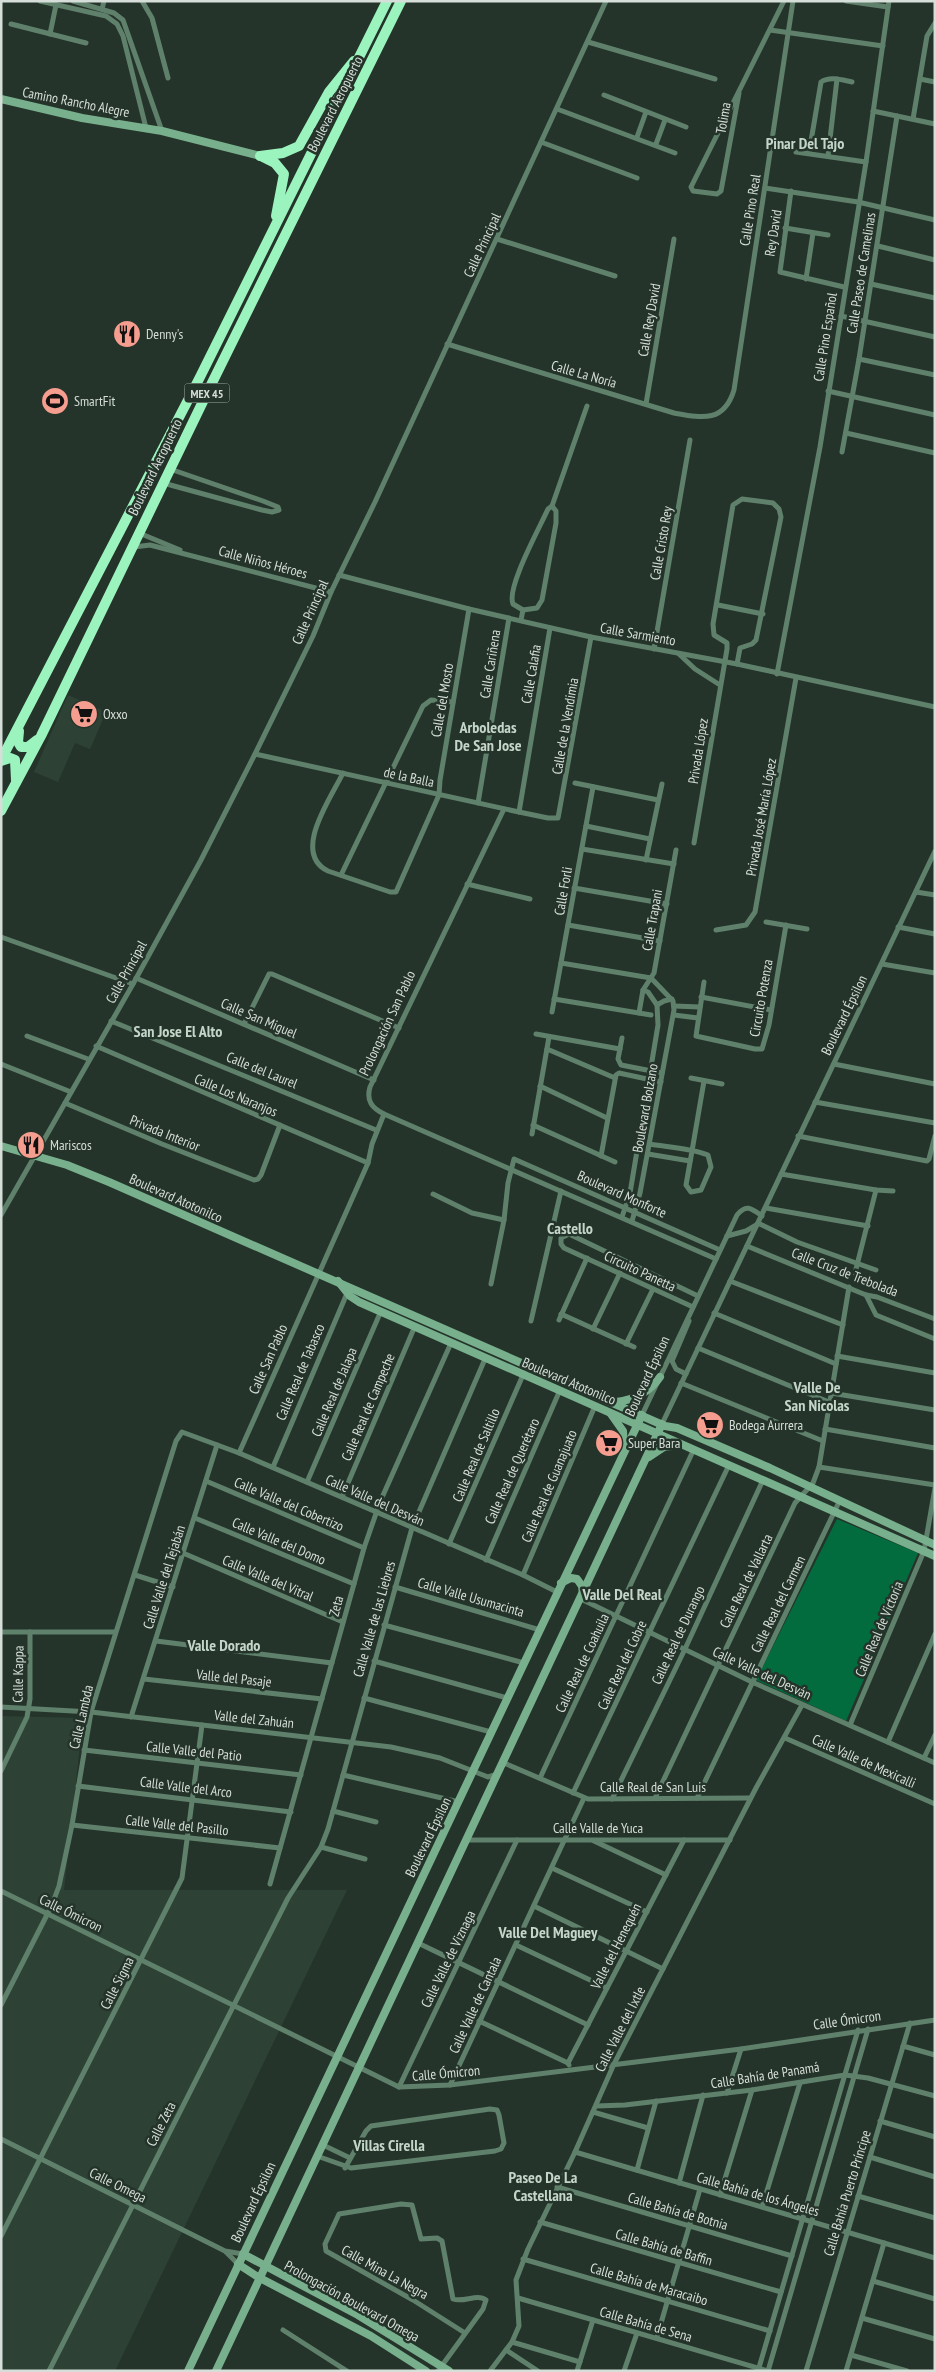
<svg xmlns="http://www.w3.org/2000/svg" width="936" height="2372" font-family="'PT Sans Narrow',sans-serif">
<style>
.built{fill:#2d4235}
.green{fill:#026c3f}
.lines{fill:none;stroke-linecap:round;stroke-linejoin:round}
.street{stroke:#5f816c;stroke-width:5}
.secondary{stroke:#78b08d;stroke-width:8}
.highway{stroke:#9bf4be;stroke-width:10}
.labels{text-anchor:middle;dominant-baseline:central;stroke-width:5;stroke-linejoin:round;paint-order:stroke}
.shield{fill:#25342a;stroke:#a0aba4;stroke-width:1}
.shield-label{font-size:12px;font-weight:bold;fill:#d5ded8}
.street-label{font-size:14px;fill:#d5ded8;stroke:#25342a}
.poi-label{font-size:14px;fill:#d5ded8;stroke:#25342a;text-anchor:start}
.quarter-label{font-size:16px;font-weight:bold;fill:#c4d6ca;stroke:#25342a}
</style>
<rect width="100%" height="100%" fill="#25342a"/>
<g class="built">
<polygon points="68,695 106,712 90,749 75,743 58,782 34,772"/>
<polygon points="1,1716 83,1718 64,1890 347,1890 115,2371 1,2371"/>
</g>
<polygon class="green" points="837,1519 918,1553 846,1721 756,1680"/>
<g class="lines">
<g class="street">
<polyline points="40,1 106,16 117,24 123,36 146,128"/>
<polyline points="73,1 114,13 123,20 162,131"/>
<polyline points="142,1 152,18 168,78"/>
<polyline points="846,1 888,7"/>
<polyline points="102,9 104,1"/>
<polyline points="11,24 86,43"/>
<polyline points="770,30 883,46"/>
<polyline points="50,34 56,5"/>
<polyline points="588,42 715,79"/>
<polyline points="920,79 935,82"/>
<polyline points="739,93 721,191 717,194 693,191 691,187 784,1"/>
<polyline points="604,95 686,127"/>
<polyline points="557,109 675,153"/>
<polyline points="873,111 935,124"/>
<polyline points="913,119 927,36 935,23"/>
<polyline points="637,137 646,112"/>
<polyline points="541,142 637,178"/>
<polyline points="656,144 665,120"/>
<polyline points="796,152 866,162"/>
<path d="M809,153L821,82C830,76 842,80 852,82"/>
<polyline points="828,156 837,79"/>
<polyline points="765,188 858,202 935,220"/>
<polyline points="791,191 780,272 844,287"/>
<polyline points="785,228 828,235"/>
<polyline points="497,239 615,276"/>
<polyline points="878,246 935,260"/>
<polyline points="806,279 813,233"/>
<polyline points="871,284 935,298"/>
<polyline points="841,316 935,337"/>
<path d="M447,344L674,413C702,418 724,423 734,390L793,1"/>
<polyline points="859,359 935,375"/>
<polyline points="828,391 935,415"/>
<polyline points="646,404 674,239"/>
<polyline points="846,433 935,453"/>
<polyline points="842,452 859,359 897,116"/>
<polyline points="163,483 262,510 272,512 279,510 278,507 263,501 170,469"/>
<polyline points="139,533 180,550"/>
<polyline points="134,547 150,545 331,592"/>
<polyline points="339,575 469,609 591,637 737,664 935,707"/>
<polyline points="718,605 763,614"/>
<polyline points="523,610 537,608 542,600 556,523 556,511 552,506"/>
<path d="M521,620L523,610L513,604C506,588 540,527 548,509L552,506L587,406"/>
<polyline points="654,649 690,440"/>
<polyline points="679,654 695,669 720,685"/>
<polyline points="777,674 820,447 866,162 889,1"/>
<polyline points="255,754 519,812 548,818 558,818 591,637"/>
<path d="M343,773C331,798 291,853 328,871L390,892H396L439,795L440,780L469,609"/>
<polyline points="575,783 658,800"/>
<polyline points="478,803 509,618"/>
<polyline points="519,812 550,628"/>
<polyline points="586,826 650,839"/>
<polyline points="694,843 727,649 727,643 714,635 713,624 733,505 742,499 773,503 779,509 781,517 756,640 752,644 740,648 737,664"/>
<polyline points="582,849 674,864"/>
<polyline points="646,860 662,784"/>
<polyline points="341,875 423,706 431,700 453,702"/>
<polyline points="467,884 530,899"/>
<polyline points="574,888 667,904"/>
<polyline points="916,892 935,895"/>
<polyline points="766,922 807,929"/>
<polyline points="568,925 660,941"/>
<polyline points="898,927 935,934"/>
<polyline points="716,930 746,925 755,912 796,678"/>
<polyline points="1,937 133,984"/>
<polyline points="561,963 651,978"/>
<polyline points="882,964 935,973"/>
<polyline points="136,978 374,1080"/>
<polyline points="704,982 696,1036 755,1049 762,1049 769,1025 786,925"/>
<polyline points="701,997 771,1010"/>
<polyline points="554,999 651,1015"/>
<polyline points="657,1005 664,1001 672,999"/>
<polyline points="674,1006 700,1007"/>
<polyline points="552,1012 593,787"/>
<polyline points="639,1013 643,990 654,973 676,850"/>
<polyline points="674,1015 698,1018"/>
<polyline points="111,1021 376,1130"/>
<polyline points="244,1024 269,974 272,974 399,1028"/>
<polyline points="536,1034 620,1049"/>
<polyline points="27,1036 88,1059"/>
<polyline points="622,1038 618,1059 621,1065 662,1073"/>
<polyline points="96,1046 368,1163"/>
<polyline points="547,1049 615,1078"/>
<polyline points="1,1064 71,1092"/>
<polyline points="834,1064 935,1084"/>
<polyline points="691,1078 722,1084"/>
<polyline points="540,1086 607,1118"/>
<polyline points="815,1102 935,1123"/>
<polyline points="65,1103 162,1144 254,1180 258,1179 261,1175 280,1125"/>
<polyline points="384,1114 716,1259"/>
<polyline points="533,1125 615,1162"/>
<polyline points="532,1134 549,1037"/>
<polyline points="798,1136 927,1161 929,1159 935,1136"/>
<path d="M649,1144C668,1147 691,1148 708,1155L711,1167L701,1190L691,1192L686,1185L692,1151L704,1081"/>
<polyline points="648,1154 690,1161"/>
<polyline points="601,1156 616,1075 619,1073 661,1082"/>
<polyline points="781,1174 876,1190 893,1191"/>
<polyline points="433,1194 472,1213 504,1220"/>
<polyline points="766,1208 868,1226"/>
<polyline points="1,1215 133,984 201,860 255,754 313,636 331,592 375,502 606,1"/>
<polyline points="622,1217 630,1193 658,1025 657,1005 648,992 643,990"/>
<polyline points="632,1221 640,1193 674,1010 673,1001 651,978"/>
<polyline points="758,1223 797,1242 876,1270"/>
<polyline points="727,1236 746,1231 758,1224"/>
<polyline points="747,1246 866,1295 877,1297 935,1319"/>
<polyline points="855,1273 876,1190"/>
<polyline points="730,1281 843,1325"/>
<polyline points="491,1284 504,1220 508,1183 514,1159 720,1250"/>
<polyline points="866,1295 876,1315 935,1339"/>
<polyline points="693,1307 564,1248 561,1244 561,1238 569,1234 698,1296"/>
<polyline points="714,1313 836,1364"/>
<polyline points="561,1314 634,1347"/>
<polyline points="559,1320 587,1258"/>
<polyline points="531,1321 561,1191"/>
<polyline points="593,1329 620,1273"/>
<polyline points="626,1344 653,1289"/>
<polyline points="698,1348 829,1402"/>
<polyline points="837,1356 935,1373"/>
<polyline points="686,1374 676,1369 672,1361 689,1321"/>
<polyline points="681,1383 823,1441"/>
<polyline points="831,1393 935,1410"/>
<path d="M642,1415L737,1215C746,1204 751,1208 762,1216"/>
<polyline points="662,1424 935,851"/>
<polyline points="825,1429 935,1448"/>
<path d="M239,1453L368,1163L372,1144L384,1114C372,1108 366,1101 370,1087L504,809"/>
<polyline points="273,1467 348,1291"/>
<polyline points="819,1467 935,1485"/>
<polyline points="206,1481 364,1548"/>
<polyline points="307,1482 381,1311"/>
<polyline points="342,1497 415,1326"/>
<polyline points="195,1518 354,1584"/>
<polyline points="449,1544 523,1375"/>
<polyline points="183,1553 343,1622"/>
<polyline points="486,1560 560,1390"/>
<polyline points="135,1575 173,1587"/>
<polyline points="523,1575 595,1406"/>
<polyline points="395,1587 540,1630"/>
<polyline points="581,1599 752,1682 935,1763"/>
<polyline points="384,1625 524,1663"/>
<polyline points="1,1632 115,1632"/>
<polyline points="156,1641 332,1663"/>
<polyline points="374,1661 507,1698"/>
<polyline points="144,1679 322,1699"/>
<polyline points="364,1698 491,1732"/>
<polyline points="1,1707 91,1712 391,1747 440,1758 488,1777 498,1774"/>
<polyline points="131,1717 217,1445"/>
<polyline points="850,1725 924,1551 935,1488"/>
<polyline points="785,1738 935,1804"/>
<polyline points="888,1742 935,1634"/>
<polyline points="84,1750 301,1775"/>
<polyline points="924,1758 935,1735"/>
<polyline points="504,1763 588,1799 750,1798"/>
<polyline points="1,1771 27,1717 30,1699 30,1632"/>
<polyline points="343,1775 459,1802"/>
<polyline points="540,1778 694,1449"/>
<polyline points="78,1786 291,1812"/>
<polyline points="573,1793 729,1465"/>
<polyline points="655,1798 795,1503 813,1483 819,1467 849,1287"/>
<polyline points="697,1798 840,1500"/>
<polyline points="612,1799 685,1649 763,1480"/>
<polyline points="333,1811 376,1822"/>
<polyline points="72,1825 280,1848"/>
<polyline points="466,1840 730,1840"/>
<polyline points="594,1841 666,1875"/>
<polyline points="321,1847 365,1859"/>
<polyline points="552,1868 647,1912"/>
<polyline points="270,1884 364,1548 380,1502 451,1343"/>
<polyline points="1,1891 399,2087 450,2085 571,2070 741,2049 935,2020"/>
<polyline points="534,1906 663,1969"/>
<polyline points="418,1943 588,2025"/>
<polyline points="516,1945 607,1988"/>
<polyline points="1,2005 52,1905 59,1886 72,1825 91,1712 176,1441 182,1432 239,1453 523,1575 557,1592"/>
<polyline points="479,2021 568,2063 569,2065"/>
<polyline points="903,2046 935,2055"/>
<polyline points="568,2063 684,1840"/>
<polyline points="450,2085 584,1798"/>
<polyline points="399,2087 517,1840"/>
<polyline points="727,2093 741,2049"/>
<polyline points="596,2106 625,2105 752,2090 845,2075 868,2078 935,2096"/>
<polyline points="593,2112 648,2128"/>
<polyline points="880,2121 935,2137"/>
<polyline points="1,2139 225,2251 243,2254"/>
<polyline points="323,2145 350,2158"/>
<polyline points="575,2152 935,2258"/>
<polyline points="317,2156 351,2168 495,2151 501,2149 504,2143 499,2115 497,2110 490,2109 371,2126 366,2131 345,2168"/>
<polyline points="870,2157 935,2177"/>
<polyline points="637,2170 656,2101"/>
<polyline points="679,2183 703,2095"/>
<polyline points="557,2187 792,2256"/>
<polyline points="720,2195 752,2090"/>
<polyline points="858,2196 935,2218"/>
<polyline points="762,2207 800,2083"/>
<polyline points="540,2222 781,2292"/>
<polyline points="1,2236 182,1878 202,1725"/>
<polyline points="226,2252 238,2264"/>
<polyline points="523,2259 770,2331"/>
<polyline points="873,2281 935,2299"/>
<polyline points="518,2298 768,2371"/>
<polyline points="862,2318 935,2339"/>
<polyline points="283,2330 347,2371"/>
<polyline points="657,2337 700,2189"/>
<polyline points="512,2342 580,2362"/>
<polyline points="506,2350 538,2371"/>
<polyline points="851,2355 907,2371"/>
<polyline points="49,2371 288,1898 321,1847 328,1829 412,1528 485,1359"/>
<path d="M438,2371L483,2309L486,2300C477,2293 464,2303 453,2299L442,2241L437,2238L421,2239L412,2205L401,2204L339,2214L325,2244L326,2251L413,2300L465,2333"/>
<polyline points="490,2371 512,2342 519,2326 516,2280 528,2249 575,2152 614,2064 756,1788 802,1705"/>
<polyline points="577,2371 593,2320"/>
<polyline points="624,2371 637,2333"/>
<polyline points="758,2371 858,2030"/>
<polyline points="768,2371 868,2029"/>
<polyline points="806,2371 910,2023"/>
<polyline points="846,2371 884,2243"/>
</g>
<g class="secondary">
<polyline points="1,99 82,118 162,131 260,156"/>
<polyline points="1,1146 67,1165 109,1182 665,1426 677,1428 770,1468 935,1545"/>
<polyline points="338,1281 350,1296 359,1302 935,1556"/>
<path d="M616,1402C634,1400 649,1393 660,1377"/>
<polyline points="611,1414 623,1431 624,1448"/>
<polyline points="649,1457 664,1447 681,1445"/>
<polyline points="561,1583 571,1578 577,1579 582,1586 583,1594"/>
<polyline points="243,2254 358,2315 449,2371"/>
<polyline points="238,2264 258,2277 371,2336 426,2371"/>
<polyline points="188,2371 642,1415"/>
<polyline points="216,2371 662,1424"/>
</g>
<g class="highway">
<polyline points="260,156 283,153 299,146 329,92 354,61"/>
<polyline points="261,156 275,163 284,174 276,216"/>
<polyline points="19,731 18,742 21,747 28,747 37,740"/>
<polyline points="1,760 200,377 387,1"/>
<polyline points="1,761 10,758 15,760 16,780"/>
<polyline points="1,811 41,736 209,389 401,1"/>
</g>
</g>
<defs>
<g id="restaurant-disc" transform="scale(1.4375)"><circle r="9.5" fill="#f59d8f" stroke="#25342a"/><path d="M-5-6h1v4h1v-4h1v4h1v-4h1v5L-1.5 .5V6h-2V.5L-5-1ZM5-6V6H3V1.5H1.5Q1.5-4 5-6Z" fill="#111"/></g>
<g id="stadium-disc" transform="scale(1.4375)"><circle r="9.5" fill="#f59d8f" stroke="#25342a"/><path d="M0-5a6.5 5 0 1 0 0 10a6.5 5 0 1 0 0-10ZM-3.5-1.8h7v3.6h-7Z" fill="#111"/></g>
<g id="supermarket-disc" transform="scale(1.4375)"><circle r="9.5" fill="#f59d8f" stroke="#25342a"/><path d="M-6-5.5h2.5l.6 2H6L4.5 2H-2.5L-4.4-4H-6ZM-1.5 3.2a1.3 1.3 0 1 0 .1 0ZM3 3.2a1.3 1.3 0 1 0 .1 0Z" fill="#111"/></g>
</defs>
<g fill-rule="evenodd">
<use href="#restaurant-disc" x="127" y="334"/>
<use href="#stadium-disc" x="55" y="401"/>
<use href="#supermarket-disc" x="84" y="714"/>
<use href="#restaurant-disc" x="31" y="1145"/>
<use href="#supermarket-disc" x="710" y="1425"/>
<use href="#supermarket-disc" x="609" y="1443"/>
</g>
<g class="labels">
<rect class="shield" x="184.5" y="383.5" width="45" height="19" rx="4"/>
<g class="shield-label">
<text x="207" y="393">MEX 45</text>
</g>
<g class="street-label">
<text transform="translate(76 102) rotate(11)">Camino Rancho Alegre</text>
<text transform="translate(335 104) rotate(-63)">Boulevard Aeropuerto</text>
<text transform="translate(723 118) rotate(-80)">Tolima</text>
<text transform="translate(750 210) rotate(-81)">Calle Pino Real</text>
<text transform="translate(773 233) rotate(-81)">Rey David</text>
<text transform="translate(482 245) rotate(-65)">Calle Principal</text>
<text transform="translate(861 273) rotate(-81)">Calle Paseo de Camelinas</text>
<text transform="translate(649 320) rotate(-80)">Calle Rey David</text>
<text transform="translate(825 337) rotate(-81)">Calle Pino Español</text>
<text transform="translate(584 374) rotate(16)">Calle La Noría</text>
<text transform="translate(155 467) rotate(-64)">Boulevard Aeropuerto</text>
<text transform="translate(661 543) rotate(-80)">Calle Cristo Rey</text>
<text transform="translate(263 562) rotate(15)">Calle Niños Héroes</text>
<text transform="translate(310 612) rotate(-66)">Calle Principal</text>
<text transform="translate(638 634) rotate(10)">Calle Sarmiento</text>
<text transform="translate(490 664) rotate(-81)">Calle Cariñena</text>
<text transform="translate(531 674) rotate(-80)">Calle Calafia</text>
<text transform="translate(442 700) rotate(-80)">Calle del Mosto</text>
<text transform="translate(565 726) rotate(-80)">Calle de la Vendimia</text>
<text transform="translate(698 751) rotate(-81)">Privada López</text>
<text transform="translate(409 777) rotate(12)">de la Balla</text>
<text transform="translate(761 817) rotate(-80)">Privada José María López</text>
<text transform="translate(563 891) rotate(-80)">Calle Forli</text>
<text transform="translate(652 920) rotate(-80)">Calle Trapani</text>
<text transform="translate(126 972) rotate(-61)">Calle Principal</text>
<text transform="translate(761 998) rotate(-80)">Circuito Potenza</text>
<text transform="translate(844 1015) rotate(-64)">Boulevard Épsilon</text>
<text transform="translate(259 1018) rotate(23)">Calle San Miguel</text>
<text transform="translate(387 1023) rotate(-65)">Prolongación San Pablo</text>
<text transform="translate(262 1070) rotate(22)">Calle del Laurel</text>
<text transform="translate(236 1095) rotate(23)">Calle Los Naranjos</text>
<text transform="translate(645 1108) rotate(-80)">Boulevard Bolzano</text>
<text transform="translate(165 1133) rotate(22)">Privada Interior</text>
<text transform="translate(622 1194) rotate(24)">Boulevard Monforte</text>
<text transform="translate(176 1198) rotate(24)">Boulevard Atotonilco</text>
<text transform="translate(640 1271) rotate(25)">Circuito Panetta</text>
<text transform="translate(845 1272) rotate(21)">Calle Cruz de Trebolada</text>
<text transform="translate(268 1359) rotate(-66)">Calle San Pablo</text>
<text transform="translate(300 1372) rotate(-67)">Calle Real de Tabasco</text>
<text transform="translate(647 1376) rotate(-65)">Boulevard Épsilon</text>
<text transform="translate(569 1381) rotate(23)">Boulevard Atotonilco</text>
<text transform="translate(334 1392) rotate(-67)">Calle Real de Jalapa</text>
<text transform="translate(368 1407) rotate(-67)">Calle Real de Campeche</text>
<text transform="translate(476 1455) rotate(-67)">Calle Real de Saltillo</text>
<text transform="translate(512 1471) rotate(-66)">Calle Real de Querétaro</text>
<text transform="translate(549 1486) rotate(-67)">Calle Real de Guanajuato</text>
<text transform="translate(375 1500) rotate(24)">Calle Valle del Desván</text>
<text transform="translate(289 1504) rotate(23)">Calle Valle del Cobertizo</text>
<text transform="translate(279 1541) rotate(23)">Calle Valle del Domo</text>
<text transform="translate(164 1577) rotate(-72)">Calle Valle del Tejabán</text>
<text transform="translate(268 1578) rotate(23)">Calle Valle del Vitral</text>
<text transform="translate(746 1581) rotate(-64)">Calle Real de Vallarta</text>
<text transform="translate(471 1597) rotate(16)">Calle Valle Usumacinta</text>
<text transform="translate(778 1604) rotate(-64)">Calle Real del Carmen</text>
<text transform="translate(336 1606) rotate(-75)">Zeta</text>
<text transform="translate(374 1619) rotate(-74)">Calle Valle de las Liebres</text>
<text transform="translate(879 1629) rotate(-67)">Calle Real de Victoria</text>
<text transform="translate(678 1635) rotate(-65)">Calle Real de Durango</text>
<text transform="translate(582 1663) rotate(-65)">Calle Real de Coahuila</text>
<text transform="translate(622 1665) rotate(-65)">Calle Real del Cobre</text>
<text transform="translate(762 1673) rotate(25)">Calle Valle del Desván</text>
<text transform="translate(18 1674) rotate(-89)">Calle Kappa</text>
<text transform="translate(234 1678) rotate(6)">Valle del Pasaje</text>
<text transform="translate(81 1717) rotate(-77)">Calle Lambda</text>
<text transform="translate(254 1719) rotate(6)">Valle del Zahuán</text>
<text transform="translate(194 1751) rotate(6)">Calle Valle del Patio</text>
<text transform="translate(864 1761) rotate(24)">Calle Valle de Mexicalli</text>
<text transform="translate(186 1787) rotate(7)">Calle Valle del Arco</text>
<text x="653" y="1787">Calle Real de San Luis</text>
<text transform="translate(177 1825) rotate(6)">Calle Valle del Pasillo</text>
<text x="598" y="1828">Calle Valle de Yuca</text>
<text transform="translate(428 1837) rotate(-64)">Boulevard Épsilon</text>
<text transform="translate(71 1913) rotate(26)">Calle Ómicron</text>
<text transform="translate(616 1946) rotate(-63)">Valle del Henequén</text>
<text transform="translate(448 1959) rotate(-64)">Calle Valle de Viznaga</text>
<text transform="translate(117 1983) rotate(-63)">Calle Sigma</text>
<text transform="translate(475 2005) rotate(-65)">Calle Valle de Cantala</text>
<text transform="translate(847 2020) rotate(-8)">Calle Ómicron</text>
<text transform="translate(620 2029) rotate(-63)">Calle Valle del Ixtle</text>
<text transform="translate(446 2073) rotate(-5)">Calle Ómicron</text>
<text transform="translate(765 2075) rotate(-9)">Calle Bahía de Panamá</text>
<text transform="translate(161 2124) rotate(-63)">Calle Zeta</text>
<text transform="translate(118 2185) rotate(26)">Calle Omega</text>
<text transform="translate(847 2193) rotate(-73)">Calle Bahía Puerto Príncipe</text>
<text transform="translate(758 2194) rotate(16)">Calle Bahía de los Ángeles</text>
<text transform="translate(253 2202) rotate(-65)">Boulevard Épsilon</text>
<text transform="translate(678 2211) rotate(16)">Calle Bahía de Botnia</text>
<text transform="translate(664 2247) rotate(16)">Calle Bahía de Baffin</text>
<text transform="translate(385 2272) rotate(29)">Calle Mina La Negra</text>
<text transform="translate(649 2284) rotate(16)">Calle Bahía de Maracaibo</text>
<text transform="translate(352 2301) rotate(29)">Prolongación Boulevard Omega</text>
<text transform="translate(646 2324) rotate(16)">Calle Bahía de Sena</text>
</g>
<g class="poi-label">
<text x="146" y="334">Denny's</text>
<text x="74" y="401">SmartFit</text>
<text x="103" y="714">Oxxo</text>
<text x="50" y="1145">Mariscos</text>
<text x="729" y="1425">Bodega Aurrera</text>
<text x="628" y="1443">Super Bara</text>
</g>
<g class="quarter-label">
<text x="805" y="143">Pinar Del Tajo</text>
<text x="488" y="727">Arboledas<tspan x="488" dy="18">De San Jose</tspan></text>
<text x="178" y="1031">San Jose El Alto</text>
<text x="570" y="1228">Castello</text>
<text x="817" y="1387">Valle De<tspan x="817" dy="18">San Nicolas</tspan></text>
<text x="622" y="1594">Valle Del Real</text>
<text x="224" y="1645">Valle Dorado</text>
<text x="548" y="1932">Valle Del Maguey</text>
<text x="389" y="2145">Villas Cirella</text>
<text x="543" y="2177">Paseo De La<tspan x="543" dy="18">Castellana</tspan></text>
</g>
</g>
<rect width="936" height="2372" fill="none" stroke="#d5ded8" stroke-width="5"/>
</svg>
